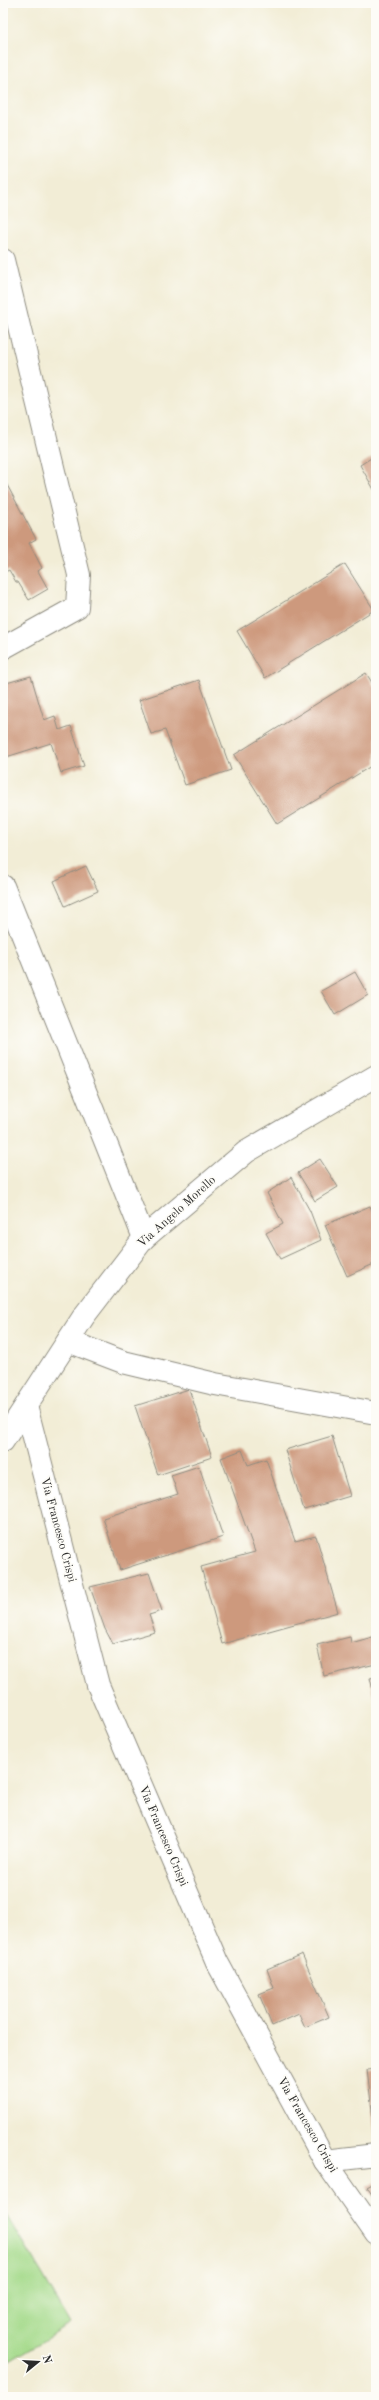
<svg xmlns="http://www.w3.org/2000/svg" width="379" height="2400" font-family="'Old Standard TT',serif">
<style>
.green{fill:#a5da8b;stroke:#68825b}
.building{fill:#cd997d}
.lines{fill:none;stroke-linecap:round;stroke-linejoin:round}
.minor-casing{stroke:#8e8c80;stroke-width:24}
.tertiary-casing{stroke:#8e8c80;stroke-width:24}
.minor{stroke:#fff;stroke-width:22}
.tertiary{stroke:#fff;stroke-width:22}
.labels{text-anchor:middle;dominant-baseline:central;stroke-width:3.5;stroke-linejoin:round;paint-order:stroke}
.street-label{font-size:12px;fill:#2b2b2b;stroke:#fdfcf7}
</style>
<rect width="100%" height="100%" fill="#fdfcf7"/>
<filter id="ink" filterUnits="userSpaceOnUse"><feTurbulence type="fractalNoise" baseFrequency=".025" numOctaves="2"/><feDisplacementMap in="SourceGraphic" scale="8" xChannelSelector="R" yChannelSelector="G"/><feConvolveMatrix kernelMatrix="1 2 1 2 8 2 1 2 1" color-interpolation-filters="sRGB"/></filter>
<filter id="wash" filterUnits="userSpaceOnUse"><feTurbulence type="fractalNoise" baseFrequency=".012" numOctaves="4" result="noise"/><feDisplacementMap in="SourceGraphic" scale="16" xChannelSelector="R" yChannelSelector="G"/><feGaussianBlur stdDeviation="0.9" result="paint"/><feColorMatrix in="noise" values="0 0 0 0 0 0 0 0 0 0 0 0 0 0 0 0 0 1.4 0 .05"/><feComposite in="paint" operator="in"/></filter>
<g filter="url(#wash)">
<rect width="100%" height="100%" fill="#f2edd6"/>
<polygon class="green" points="3,2208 71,2324 3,2365"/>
<g id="blocks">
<g class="building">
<polygon points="376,455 376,493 360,465"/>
<polygon points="6,483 36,539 29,543 42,568 38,571 48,589 29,600 18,582 16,582 9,570 3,573 3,485"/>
<polygon points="345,564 374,610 265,678 237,631"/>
<polygon points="366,673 376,689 376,763 277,824 234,755"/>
<polygon points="31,676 44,720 55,716 59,730 71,726 84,766 61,773 51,743 3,758 3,684"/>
<polygon points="199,680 231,770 185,785 165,730 151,734 139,700"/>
<polygon points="86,866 98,891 65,906 54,881"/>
<polygon points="355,972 368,995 335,1015 321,991"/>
<polygon points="320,1159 338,1187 315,1201 298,1173"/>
<polygon points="291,1177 310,1211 321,1240 280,1259 266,1233 283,1224 267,1193"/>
<polygon points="370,1206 376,1220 376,1263 347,1276 325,1225"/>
<polygon points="189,1389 212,1457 158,1475 135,1406"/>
<polygon points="332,1436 350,1496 304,1510 285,1450"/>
<polygon points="242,1450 248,1465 266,1459 295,1541 316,1536 338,1612 222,1644 201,1567 255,1552 221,1458"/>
<polygon points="199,1466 223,1537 120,1570 103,1518 178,1494 171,1475"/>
<polygon points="149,1573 162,1611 149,1615 155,1632 113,1644 105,1629 90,1587"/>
<polygon points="376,1636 376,1664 324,1676 317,1645 350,1637 351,1643"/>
<polygon points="376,1677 376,1699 375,1699 370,1678"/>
<polygon points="302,1954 329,2017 305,2027 299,2014 272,2026 259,1994 274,1988 267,1969"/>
<polygon points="376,2069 376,2135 375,2135 367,2070"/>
<polygon points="376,2182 376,2201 367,2187"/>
</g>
</g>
</g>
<g filter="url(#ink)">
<use href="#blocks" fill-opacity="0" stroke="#8e8c80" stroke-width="1"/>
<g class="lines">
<g class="minor-casing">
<g id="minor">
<polyline points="3,260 79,575 77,607 3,648"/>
<polyline points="3,886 144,1238"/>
<polyline points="68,1341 123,1362 215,1384 376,1413"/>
<polyline points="26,1406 98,1685 217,1962 325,2161 376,2234"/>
<polyline points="325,2161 376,2155"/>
</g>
</g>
<g class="tertiary-casing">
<polyline id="tertiary" points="3,1441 84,1316 144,1238 246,1152 376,1076"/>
</g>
<use href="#minor" class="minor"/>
<use href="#tertiary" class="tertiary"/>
</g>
</g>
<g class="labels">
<g class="street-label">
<text transform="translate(177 1212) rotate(-42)">Via Angelo Morello</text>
<text transform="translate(58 1530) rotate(75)">Via Francesco Crispi</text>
<text transform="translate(163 1836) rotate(67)">Via Francesco Crispi</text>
<text transform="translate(307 2125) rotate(60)">Via Francesco Crispi</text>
</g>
</g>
<rect width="379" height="2400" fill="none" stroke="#fdfcf7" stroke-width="16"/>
<g transform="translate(38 2362) rotate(72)" stroke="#fdfcf7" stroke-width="3" paint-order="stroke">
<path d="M0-3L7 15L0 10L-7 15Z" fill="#2b2b2b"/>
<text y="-6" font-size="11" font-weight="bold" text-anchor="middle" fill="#2b2b2b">N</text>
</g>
</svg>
